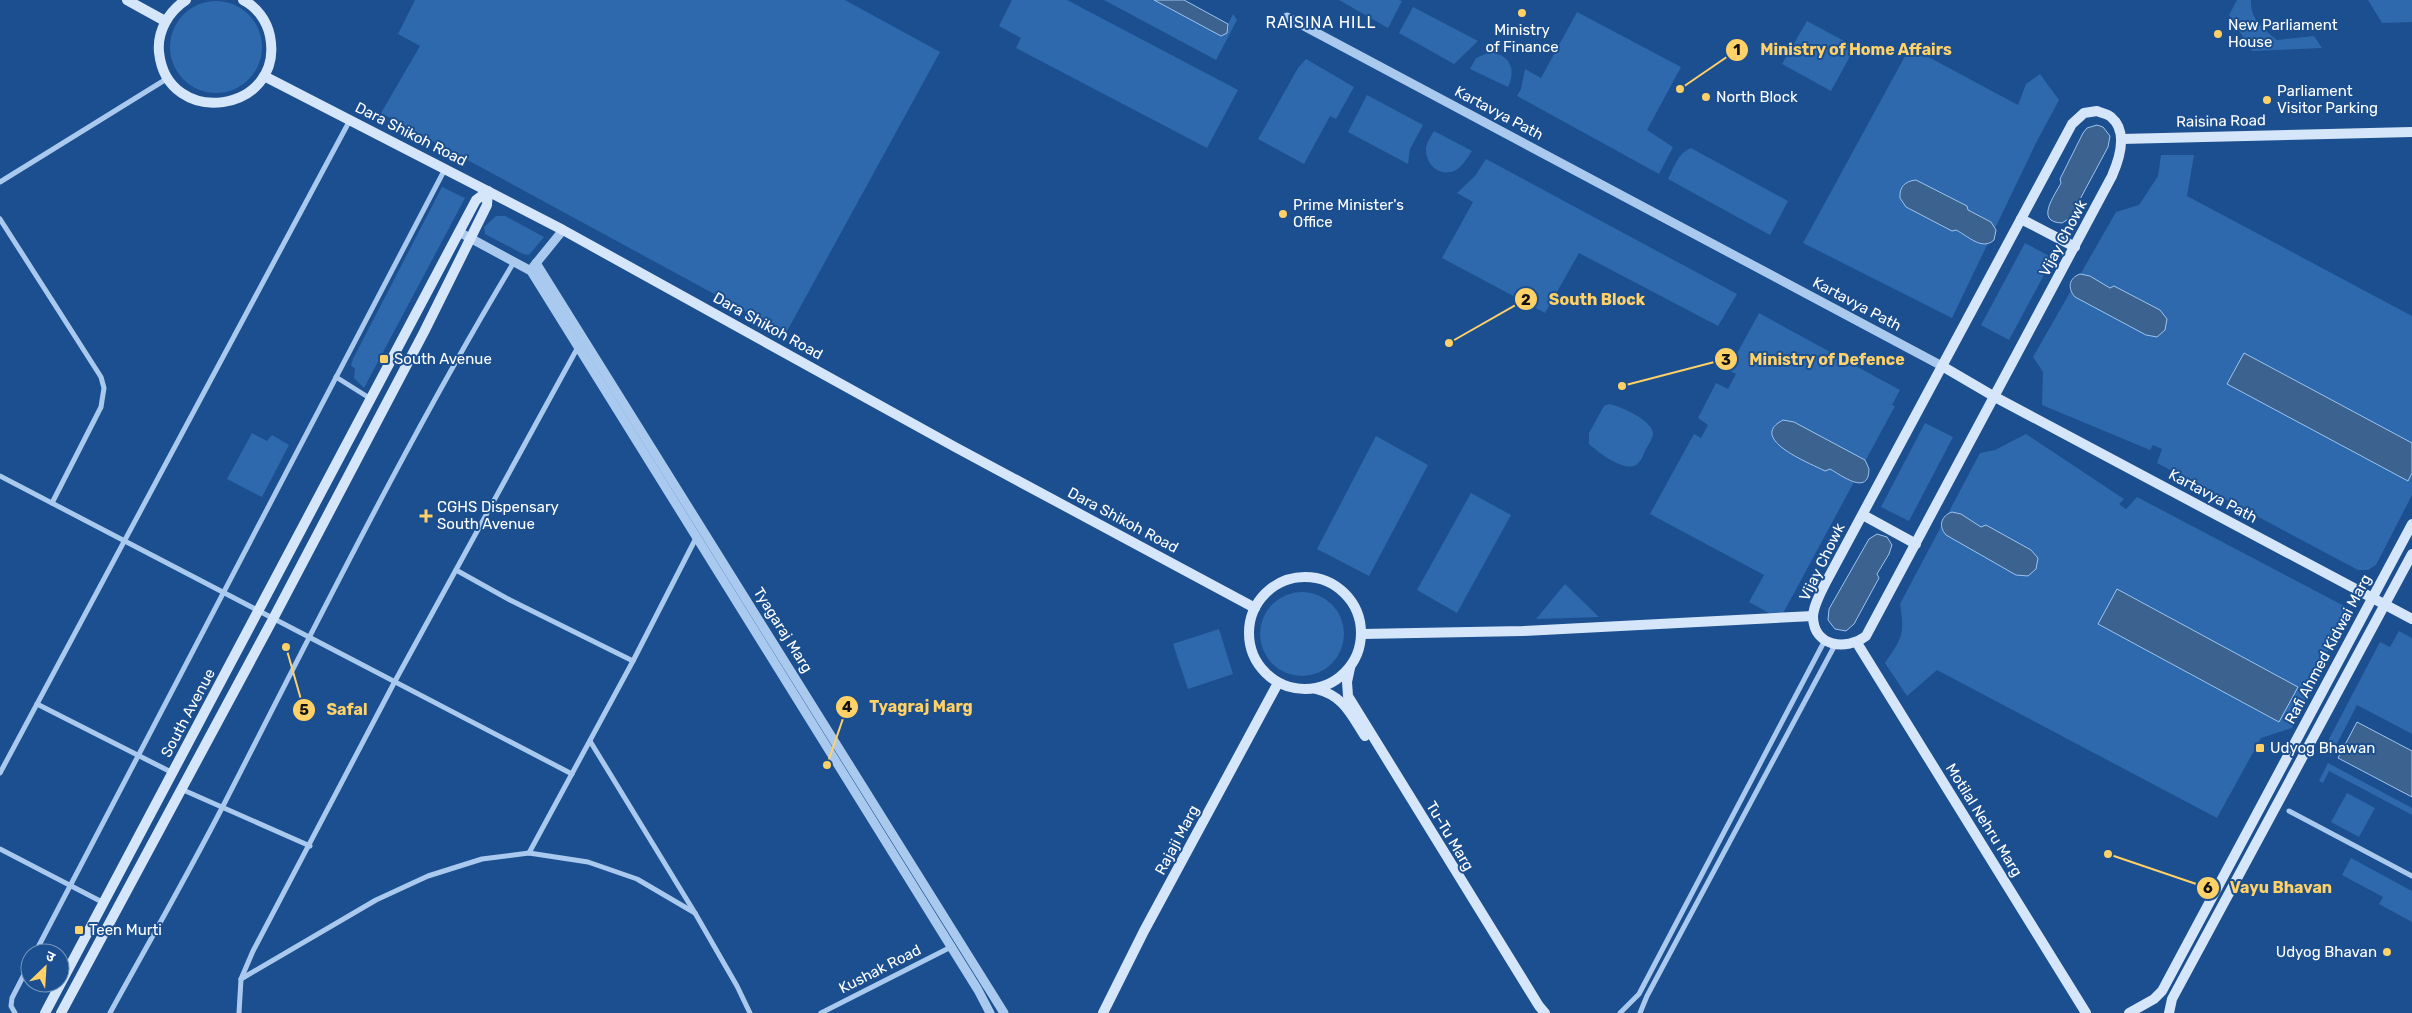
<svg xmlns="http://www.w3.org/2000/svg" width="2412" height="1013" font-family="Rubik,'Noto Sans Devanagari',sans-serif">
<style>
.green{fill:#2e69ad}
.water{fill:#3c6290;stroke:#9cc4f0}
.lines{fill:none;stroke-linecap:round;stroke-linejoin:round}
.minor{stroke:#a9c9ee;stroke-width:5}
.tertiary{stroke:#a9c9ee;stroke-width:9}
.secondary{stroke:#d6e6fa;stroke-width:10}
.poi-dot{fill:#ffd166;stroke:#1b4f8f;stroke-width:2}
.labels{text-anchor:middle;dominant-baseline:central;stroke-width:4;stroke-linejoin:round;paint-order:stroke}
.poi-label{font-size:15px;fill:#fff;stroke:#1b4f8f;text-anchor:start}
.street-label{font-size:15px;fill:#fff;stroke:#1b4f8f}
.neighbourhood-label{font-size:16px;letter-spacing:1px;fill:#fff;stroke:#1b4f8f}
.leader{fill:none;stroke:#ffd166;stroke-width:2}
.callout-dot{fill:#ffd166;stroke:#1b4f8f;stroke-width:2}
.mark-label{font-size:15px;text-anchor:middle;font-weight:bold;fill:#111}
.callout-label{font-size:16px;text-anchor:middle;font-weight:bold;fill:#ffd166;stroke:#1b4f8f;stroke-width:4;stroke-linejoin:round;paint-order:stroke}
</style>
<rect width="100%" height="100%" fill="#1b4f8f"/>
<g class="green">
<polygon points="415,0 845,0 940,52 786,333 381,113 420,46 398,34"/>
<polygon points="1012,0 1067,0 1238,90 1207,148 1016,48 1021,38 999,26"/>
<polygon points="1104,0 1154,0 1221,35 1229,28 1228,24 1233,14 1237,20 1216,60"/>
<polygon points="1339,0 1399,0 1402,1 1388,28"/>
<path d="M2237,0H2251C2250,19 2263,29 2277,40L2314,36L2322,48L2252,51L2229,15Z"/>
<polygon points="2368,0 2412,0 2412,22 2382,23"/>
<circle cx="216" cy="47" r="46"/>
<polygon points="1413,7 1478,41 1454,64 1399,33"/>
<polygon points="1577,12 1681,67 1647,130 1673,147 1659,174 1517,96 1521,89 1525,69 1541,78"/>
<polygon points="1807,21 1855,47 1831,91 1782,64"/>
<polygon points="1910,47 2018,105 2026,84 2040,74 2059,100 2036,143 1952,318 1803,243"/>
<path d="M1491,52C1511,56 1516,70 1508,87L1470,69L1476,58Z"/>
<polygon points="1306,59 1354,87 1336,119 1330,116 1304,164 1258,139 1298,68"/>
<polygon points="1367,95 1423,125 1410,149 1408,164 1348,132"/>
<path d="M1434,131L1472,151C1467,158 1462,168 1454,171C1438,177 1425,163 1426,148C1427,142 1431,136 1434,131Z"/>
<path d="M1691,148L1788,201L1770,235L1668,179C1674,167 1678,153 1691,148Z"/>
<polygon points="2161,155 2194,155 2187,196 2412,316 2412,495 2376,565 2368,570 2358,570 2157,463 2162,449 2153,445 2150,450 2042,405 2043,372 2033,357 2116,212 2139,205 2158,176"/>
<polygon points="1486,159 1737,294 1718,326 1579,253 1545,313 1442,258 1473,202 1457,193 1475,176"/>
<polygon points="442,187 465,198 364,388 354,378 355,369 351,365 353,359"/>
<polygon points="496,216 505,216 544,237 529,255 523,254 485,234 484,227"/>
<polygon points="2025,243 2053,258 2009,340 1981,325"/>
<polygon points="1759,313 1900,390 1892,405 1895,406 1780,619 1749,602 1764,575 1650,514 1694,434 1701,438 1708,425 1698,418 1716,383 1728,389 1736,374 1728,370"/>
<path d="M1609,404C1620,406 1652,420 1653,433C1653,439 1648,445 1645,451C1643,456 1640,464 1634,466C1621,470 1598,452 1589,444V433L1604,406Z"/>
<polygon points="1925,423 1953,437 1909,521 1881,507"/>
<polygon points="252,433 267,441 272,435 289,445 262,497 227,479"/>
<path d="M2026,434L2124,499L2119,504L2126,509L2137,497L2348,608L2292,728L2261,738L2217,818L1937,670L1907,696L1885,663C1902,638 1905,635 1900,604L1980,453L1995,450Z"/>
<polygon points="1376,436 1428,465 1369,576 1317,549"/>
<polygon points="1471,493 1511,515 1457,613 1417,590"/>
<polygon points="1565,584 1599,617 1536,619"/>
<circle cx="1302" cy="634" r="42"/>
<polygon points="1219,629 1233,674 1188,689 1173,644"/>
<polygon points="2399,631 2412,638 2412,734 2357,705 2330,757 2329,739 2380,642 2390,647"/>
<polygon points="2328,763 2412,808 2412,815 2329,771 2323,783 2319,781"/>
<polygon points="2347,793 2375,808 2359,837 2331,822"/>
<polygon points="2351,858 2412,891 2412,922 2379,904 2383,897 2342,875"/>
</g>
<g class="water">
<polygon points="1154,0 1184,0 1228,24 1227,33 1221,36"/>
<path d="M2097,125L2103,127L2110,136L2108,147L2070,218L2062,223C2034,222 2055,195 2061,183L2060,179L2083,133L2087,128Z"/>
<path d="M1916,180L1967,206L1968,210L1991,222L1996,230L1994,240C1982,251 1968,236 1956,230L1952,231L1906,207L1900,198C1899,187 1905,181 1916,180Z"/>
<path d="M2080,274L2090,276L2110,288L2114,286L2160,310L2167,319L2165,330L2157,337L2146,335L2075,297C2067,288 2069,278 2080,274Z"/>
<polygon points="2244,353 2412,443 2412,473 2408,481 2227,384"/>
<path d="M1783,420L1794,422L1865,460L1869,469C1869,497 1841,475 1830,469L1825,471C1812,464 1746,439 1783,420Z"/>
<path d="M1952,512L1961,514L1981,527L1986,525L2031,550L2038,558L2036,569L2028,576L2016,575L1946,535C1938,526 1941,516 1952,512Z"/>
<polygon points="1877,534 1887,537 1892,545 1889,554 1877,574 1879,578 1854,624 1846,631 1835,629 1828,620 1829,609 1869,539"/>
<polygon points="2117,589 2298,687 2279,722 2098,624"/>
<polygon points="2357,722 2412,751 2412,797 2338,758"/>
</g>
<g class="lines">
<g class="minor">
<polyline points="0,182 168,78"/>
<polyline points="0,219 101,377 104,388 101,407 52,503"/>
<polyline points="336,377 371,399"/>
<polyline points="0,476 572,774"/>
<polyline points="456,570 510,600 633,661"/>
<polyline points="37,704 173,773"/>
<polyline points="590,741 695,913 737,986 750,1013"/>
<polyline points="0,773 350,120"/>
<polyline points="181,789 310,846"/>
<polyline points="2289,811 2412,876"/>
<polyline points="0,849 104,903"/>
<polyline points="529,853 633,661 696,538"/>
<polyline points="35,953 445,169"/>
<polyline points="241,979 376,900 428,876 482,859 529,853 588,862 637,879 695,913"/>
<polyline points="15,1013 11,1006 12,998 30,963"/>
<path d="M110,1013C148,944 187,876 223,806C317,623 408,438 514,262"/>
<polyline points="239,1013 241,979 253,951 394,683 578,347"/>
<polyline points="821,1013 951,947"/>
<polyline points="1620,1013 1639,994 1825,640"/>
<polyline points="1640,1013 1647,996 1835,645"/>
</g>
<g class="tertiary">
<polyline points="1287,17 1942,366"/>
<polyline points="459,232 531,271 978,990 990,1013"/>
<polyline points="536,263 1004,1013"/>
<polyline points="533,267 563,230"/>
</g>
<g class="secondary">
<polyline points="127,0 165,21"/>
<path d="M186,0C169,11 157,31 159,52C167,130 285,113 270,36C267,21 257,7 243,0"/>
<polyline points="264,76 563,230 955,447 1255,608"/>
<path d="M2097,111C2101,113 2108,114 2111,117C2129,132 2119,160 2112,176L1866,636C1846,651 1814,647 1813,617C1813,607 1820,594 1825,584L2072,124L2084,113Z"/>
<polyline points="2121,139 2412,132"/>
<polyline points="2021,219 2075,247"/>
<polyline points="1942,366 1995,397 2412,619"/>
<polyline points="1863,515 1916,544"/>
<circle cx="1305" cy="633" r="56"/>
<polyline points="1362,634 1523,631 1813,616"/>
<polyline points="1857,643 2086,1013"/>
<polyline points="1350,668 1347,682 1348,696 1539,1006 1545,1013"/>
<path d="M1316,689C1344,696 1350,713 1365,736"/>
<polyline points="45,1013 476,200 488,191 487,205 424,332 273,619 61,1013"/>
<polyline points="1103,1013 1144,931 1278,683"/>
<polyline points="2129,1013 2154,999 2162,991 2412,524"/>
<polyline points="2169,1013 2172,999 2412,554"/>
</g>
</g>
<g class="poi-dot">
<circle cx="1522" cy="13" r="5"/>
<circle cx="2218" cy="34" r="5"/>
<circle cx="1706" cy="97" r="5"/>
<circle cx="2267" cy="100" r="5"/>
<circle cx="1283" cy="214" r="5"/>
<rect x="379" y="354" width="10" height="10" rx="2.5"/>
<path d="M423.5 508.5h5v5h5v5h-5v5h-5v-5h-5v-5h5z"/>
<rect x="2255" y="743" width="10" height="10" rx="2.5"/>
<rect x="74" y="925" width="10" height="10" rx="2.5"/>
<circle cx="2387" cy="952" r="5"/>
</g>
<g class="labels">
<g class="poi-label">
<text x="2228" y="25">New Parliament<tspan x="2228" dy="17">House</tspan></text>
<text x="1522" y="30" text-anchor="middle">Ministry<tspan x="1522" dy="17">of Finance</tspan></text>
<text x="2277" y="91">Parliament<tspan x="2277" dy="17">Visitor Parking</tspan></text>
<text x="1716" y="97">North Block</text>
<text x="1293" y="205">Prime Minister's<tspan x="1293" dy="17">Office</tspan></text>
<text x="394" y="359">South Avenue</text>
<text x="437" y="507">CGHS Dispensary<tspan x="437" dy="17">South Avenue</tspan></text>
<text x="2270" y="748">Udyog Bhawan</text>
<text x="89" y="930">Teen Murti</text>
<text x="2377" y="952" text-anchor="end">Udyog Bhavan</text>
</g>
<g class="street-label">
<text transform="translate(1499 113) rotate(28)">Kartavya Path</text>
<text transform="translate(2221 121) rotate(-1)">Raisina Road</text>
<text transform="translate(411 134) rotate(27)">Dara Shikoh Road</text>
<text transform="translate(2063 238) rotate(-62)">Vijay Chowk</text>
<text transform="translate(1857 304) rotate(28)">Kartavya Path</text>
<text transform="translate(768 326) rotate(29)">Dara Shikoh Road</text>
<text transform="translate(2213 496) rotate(28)">Kartavya Path</text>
<text transform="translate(1123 520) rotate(28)">Dara Shikoh Road</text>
<text transform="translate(1822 562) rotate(-64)">Vijay Chowk</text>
<text transform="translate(783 630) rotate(58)">Tyagaraj Marg</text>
<text transform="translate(2328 649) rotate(-62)">Rafi Ahmed Kidwai Marg</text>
<text transform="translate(188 713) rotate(-62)">South Avenue</text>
<text transform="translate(1984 820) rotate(58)">Motilal Nehru Marg</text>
<text transform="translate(1450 836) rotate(59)">Tu-Tu Marg</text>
<text transform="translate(1177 840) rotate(-62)">Rajaji Marg</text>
<text transform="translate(880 969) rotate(-27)">Kushak Road</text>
</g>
<g class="neighbourhood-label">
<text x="1321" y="22">RAISINA HILL</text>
</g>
</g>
<path class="leader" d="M1680 89L1737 50M1449 343L1526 299M1622 386L1726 359M827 765L847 707M286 647L304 710M2108 854L2208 888"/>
<g class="callout-dot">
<circle cx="1680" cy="89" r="5"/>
<circle cx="1449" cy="343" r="5"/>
<circle cx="1622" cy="386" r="5"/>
<circle cx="827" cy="765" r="5"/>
<circle cx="286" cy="647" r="5"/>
<circle cx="2108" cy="854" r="5"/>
<circle cx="1737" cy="50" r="12"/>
<circle cx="1526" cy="299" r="12"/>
<circle cx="1726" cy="359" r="12"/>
<circle cx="847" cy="707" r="12"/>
<circle cx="304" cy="710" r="12"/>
<circle cx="2208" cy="888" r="12"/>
</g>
<g class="mark-label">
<text x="1737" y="55">1</text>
<text x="1526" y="305">2</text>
<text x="1726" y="365">3</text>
<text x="847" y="712">4</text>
<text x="304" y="715">5</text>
<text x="2208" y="893">6</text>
</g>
<g class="callout-label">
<text x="1856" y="55">Ministry of Home Affairs</text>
<text x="1597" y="305">South Block</text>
<text x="1827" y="365">Ministry of Defence</text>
<text x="921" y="712">Tyagraj Marg</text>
<text x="347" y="715">Safal</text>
<text x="2281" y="893">Vayu Bhavan</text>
</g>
<g transform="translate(45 968) rotate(25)"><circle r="24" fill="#1b4f8f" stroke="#7695bc"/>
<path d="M0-4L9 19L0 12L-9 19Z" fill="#ffd166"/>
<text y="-8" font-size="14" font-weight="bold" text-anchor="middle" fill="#ffffff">उ</text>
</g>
</svg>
